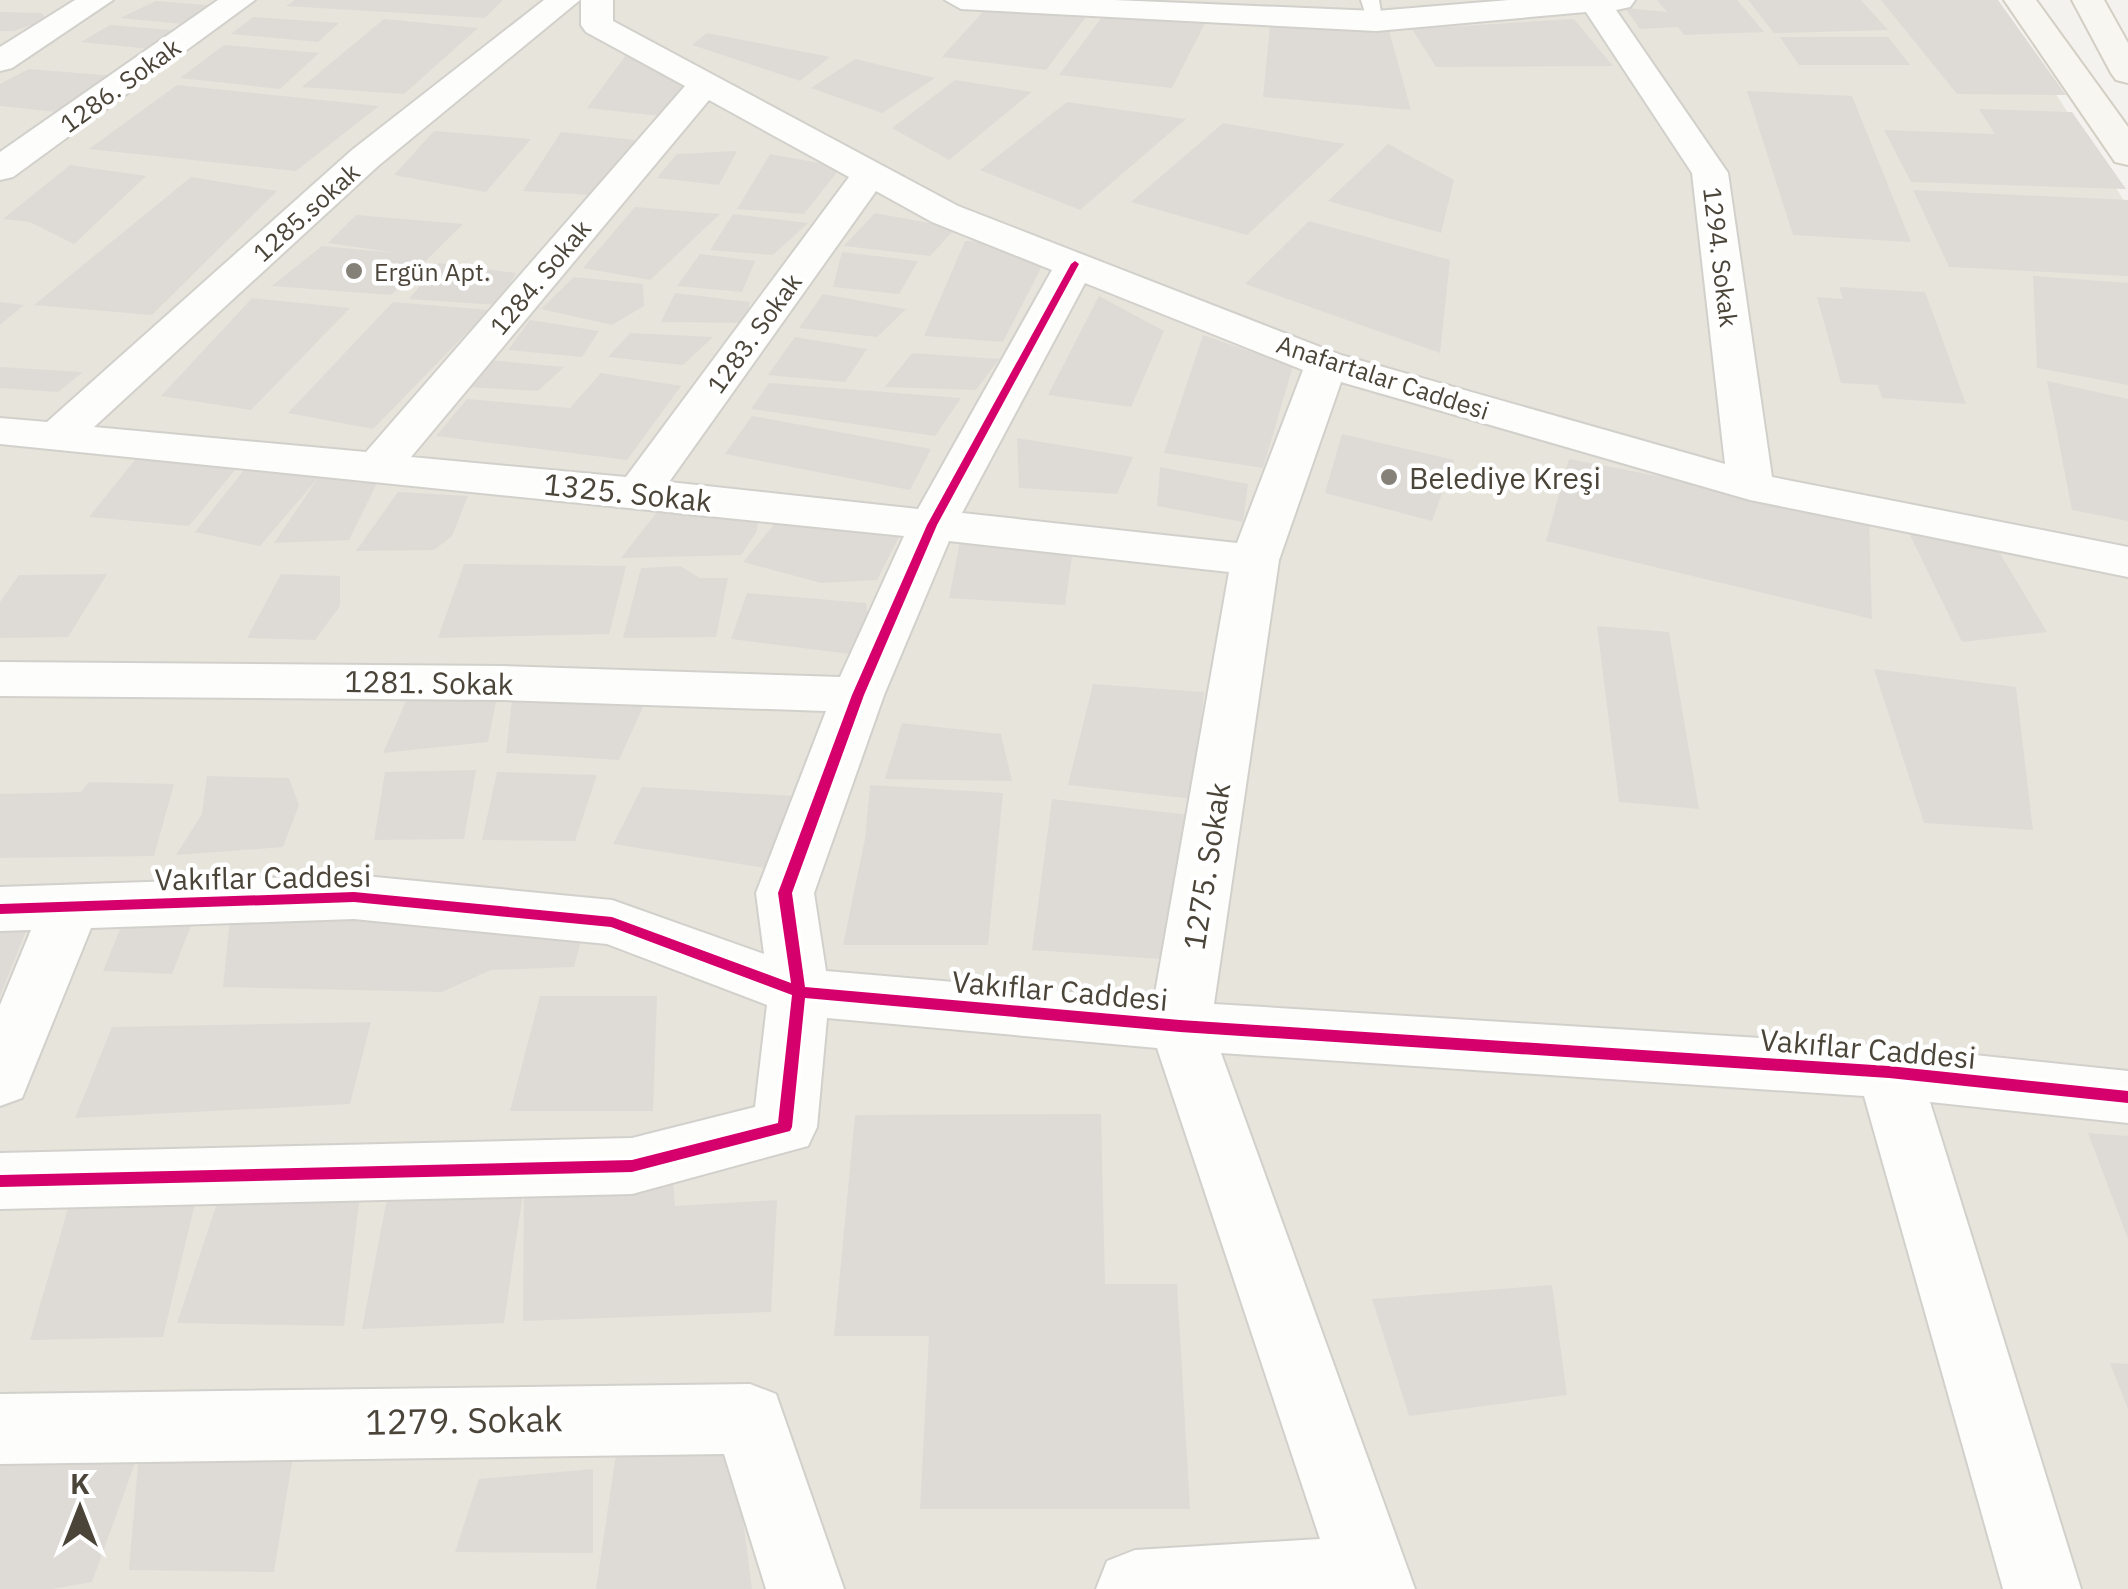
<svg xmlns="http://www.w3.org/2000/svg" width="2128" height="1589" font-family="'IBM Plex Sans',sans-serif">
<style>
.residential{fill:#e7e4dc}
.building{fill:#dedbd6}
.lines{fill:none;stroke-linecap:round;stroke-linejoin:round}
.service-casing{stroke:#d2d0cb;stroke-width:4}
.minor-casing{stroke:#d2d0cb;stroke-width:4}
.secondary-casing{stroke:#d3cfc5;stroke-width:4}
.service{fill:#fdfdfc;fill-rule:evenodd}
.minor{fill:#fdfdfc;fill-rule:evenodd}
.secondary{fill:#f7f6f1;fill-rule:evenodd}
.cycleway-casing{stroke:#fff;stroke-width:7}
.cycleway{fill:#d6006c;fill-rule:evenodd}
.poi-dot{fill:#868178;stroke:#fff;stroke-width:4}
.labels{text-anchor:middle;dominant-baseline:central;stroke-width:9;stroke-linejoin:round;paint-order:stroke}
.far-street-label{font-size:25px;fill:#4b4439;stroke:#fff}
.far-poi-label{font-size:25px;fill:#4b4439;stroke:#fff;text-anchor:start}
.poi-label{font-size:30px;fill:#4b4439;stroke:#fff;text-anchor:start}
.street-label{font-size:30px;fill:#4b4439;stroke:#fff}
.near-street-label{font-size:35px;fill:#4b4439;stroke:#fff}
</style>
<rect width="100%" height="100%" fill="#f4f2ee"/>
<polygon class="residential" points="0,0 1986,0 2047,80 2128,207 2128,1589 0,1589"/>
<g class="building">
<polygon points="295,0 503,0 485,18 286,6"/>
<polygon points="1657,0 1737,0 1764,32 1684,35 1678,27 1640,29 1625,8 1667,12"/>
<polygon points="1748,0 1861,0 1888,30 1774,33"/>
<polygon points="1881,0 1998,0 2066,95 1957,94"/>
<polygon points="156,1 218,6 195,25 120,18"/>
<polygon points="988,6 1089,13 1046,70 942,57"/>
<polygon points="0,12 42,13 46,20 14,31 0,31"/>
<polygon points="1105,13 1206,21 1172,88 1059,75"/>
<polygon points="253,17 339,23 318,42 231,34"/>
<polygon points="384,19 478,28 404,94 302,87"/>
<polygon points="1574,19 1613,66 1436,67 1412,29"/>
<polygon points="110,25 171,30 150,49 81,42"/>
<polygon points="1270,26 1388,27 1411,110 1263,97"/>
<polygon points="707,33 830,57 800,81 692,45"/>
<polygon points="1780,37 1888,37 1910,65 1799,65"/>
<polygon points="224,45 319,53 280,89 180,78"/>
<polygon points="629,51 689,77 660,116 587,108"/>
<polygon points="855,59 935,78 882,113 811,88"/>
<polygon points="29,69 115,76 66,113 0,106 0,84"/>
<polygon points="955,80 1032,92 949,160 892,128"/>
<polygon points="177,85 379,106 296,171 89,149"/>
<polygon points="1747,91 1852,96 1911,242 1793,235"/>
<polygon points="1067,102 1186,119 1080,210 980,170"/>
<polygon points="1979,109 2072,112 2126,189 1911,182 1884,130 1995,134"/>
<polygon points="1223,123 1345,144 1247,235 1131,202"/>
<polygon points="434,131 531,139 486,192 394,175"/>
<polygon points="561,132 635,140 591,195 523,191"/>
<polygon points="1388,144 1454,180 1441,233 1328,201"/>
<polygon points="737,151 719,185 657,178 677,154"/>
<polygon points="770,154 841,167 804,214 737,209"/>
<polygon points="70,165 146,176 74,244 30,222 3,219"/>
<polygon points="191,177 277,191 152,315 34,305"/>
<polygon points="1913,190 2128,200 2128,276 1949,267"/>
<polygon points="635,207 720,214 650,280 583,268"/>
<polygon points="875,213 956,228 930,256 844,246"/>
<polygon points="733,214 808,223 773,255 710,250"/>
<polygon points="356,215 463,224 391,295 272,286 322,246 397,253 328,243"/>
<polygon points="1309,221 1450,260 1440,353 1245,284"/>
<polygon points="965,241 992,241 1043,264 1003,342 924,336"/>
<polygon points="842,252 918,261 899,294 833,287"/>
<polygon points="700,254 755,261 742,292 677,286"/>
<polygon points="439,263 516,273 497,305 409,299"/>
<polygon points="2033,276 2128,283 2128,385 2037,368"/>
<polygon points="574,277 643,284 644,306 612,325 541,309"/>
<polygon points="1839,287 1925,292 1966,404 1882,398 1878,385 1841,383 1817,297 1843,299"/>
<polygon points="675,293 750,302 745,323 661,322"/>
<polygon points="823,294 906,309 877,337 799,328"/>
<polygon points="1099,296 1164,331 1131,407 1048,395"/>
<polygon points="252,298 350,308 251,410 161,396"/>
<polygon points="0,302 24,305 0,325"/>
<polygon points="393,302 489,310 373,429 288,413"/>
<polygon points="530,320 599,331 582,357 508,350"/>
<polygon points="630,333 713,337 683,365 608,357"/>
<polygon points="1203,335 1293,366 1263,468 1164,453"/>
<polygon points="795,337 867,349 845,382 768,375"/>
<polygon points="912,353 999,359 976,390 885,387"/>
<polygon points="487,360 564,367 538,391 466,387"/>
<polygon points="0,367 83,372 58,392 0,388"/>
<polygon points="601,373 681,386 627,460 436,436 467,399 570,408"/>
<polygon points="2047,381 2128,399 2128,521 2072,510"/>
<polygon points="769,383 961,398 935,436 751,409"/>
<polygon points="752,416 931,449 910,490 725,454"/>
<polygon points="1342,434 1454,460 1432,521 1325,493"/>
<polygon points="1017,438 1133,457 1117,494 1019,488"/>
<polygon points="139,455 239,465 189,526 89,517"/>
<polygon points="1569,459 1869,517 1872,619 1546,541"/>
<polygon points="248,465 379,479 349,540 274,543 318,478 260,546 195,532"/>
<polygon points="1160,467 1248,484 1243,522 1157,506"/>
<polygon points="398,492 468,496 452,536 434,550 356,551"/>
<polygon points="665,502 759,511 757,531 741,555 621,558"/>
<polygon points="777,521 902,531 877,580 821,583 743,562"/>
<polygon points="1908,531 1992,540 2047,632 1962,642"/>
<polygon points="960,541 1073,550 1065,605 949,598"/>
<polygon points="464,564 626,566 609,634 438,638"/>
<polygon points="680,566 700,578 728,578 716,637 623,638 641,568"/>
<polygon points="107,574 68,637 0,638 0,602 19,575"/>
<polygon points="281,574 340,576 340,606 315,640 247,638"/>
<polygon points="747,593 866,603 870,627 858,655 731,639"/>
<polygon points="1597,626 1669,632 1699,809 1619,802"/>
<polygon points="1874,669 2016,687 2033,830 1924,823"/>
<polygon points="1093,684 1204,692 1193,799 1068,785"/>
<polygon points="411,690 498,691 488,742 383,753"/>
<polygon points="513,692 648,696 619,760 506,753"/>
<polygon points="902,723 1001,734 1012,781 885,779"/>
<polygon points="476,770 464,839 374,840 385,772"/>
<polygon points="497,772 597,775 575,841 482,840"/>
<polygon points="207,776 289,778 299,805 283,847 176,855 202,814"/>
<polygon points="89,782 174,784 154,856 0,858 0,794 81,792"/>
<polygon points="870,785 1003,793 988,945 843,945 865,839"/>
<polygon points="642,787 794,796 778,870 613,844"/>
<polygon points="1052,799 1198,816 1175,960 1032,950"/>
<polygon points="347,909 582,937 574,967 491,970 442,992 223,987 230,918"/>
<polygon points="30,921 0,996 0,922"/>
<polygon points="123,922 192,923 172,974 103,971"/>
<polygon points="540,996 657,996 653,1111 510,1111"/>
<polygon points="371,1022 350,1104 75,1118 112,1027"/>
<polygon points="1101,1114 1105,1284 1177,1284 1190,1509 920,1509 929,1336 834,1336 855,1115"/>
<polygon points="2088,1133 2128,1136 2128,1239"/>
<polygon points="673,1176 675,1206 777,1200 771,1312 523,1321 524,1186"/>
<polygon points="524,1186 504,1323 362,1329 389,1188"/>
<polygon points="198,1191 163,1337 30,1340 71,1198"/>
<polygon points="360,1195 344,1326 177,1323 218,1200"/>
<polygon points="1552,1285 1567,1395 1409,1416 1372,1299"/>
<polygon points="2110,1363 2128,1364 2128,1409"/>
<polygon points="296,1438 274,1572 129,1570 139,1452"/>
<polygon points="139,1452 92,1582 52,1589 0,1589 0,1455"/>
<polygon points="734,1452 752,1589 596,1589 616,1454"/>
<polygon points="593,1469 593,1553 455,1552 479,1479"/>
</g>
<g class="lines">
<g class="service-casing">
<polygon id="service" points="1361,0 1379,0 1383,25 1369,25"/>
</g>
<g class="minor-casing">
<g id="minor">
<polygon points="75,0 113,0 12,68 0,71 0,47"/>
<polygon points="218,0 255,0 13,177 0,180 0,152"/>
<path d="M544,0H580L378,166L94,427L366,452L685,86L586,32L581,25V0H613V21L958,206L1341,355L1725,464L1692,173L1586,12L1376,31L961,9L945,0H1114L1376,11L1509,0H1635L1630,7L1616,10L1728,173L1772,477L2128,547V577L1750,500L1341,382L1279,560L1214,1004L1889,1046L2128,1071V1123L1930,1102L2081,1589H2003L1864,1096L1221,1053L1415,1589H1096L1107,1561L1135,1550L1320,1539L1157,1048L827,1018L817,1127L808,1146L632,1194L0,1209V1153L632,1138L755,1107L767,1005L607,944L354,919L91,928L22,1098L0,1106V1005L31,930L0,931V887L354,875L612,900L764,954L756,893L826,711L503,700L0,696V662L503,666L840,677L904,536L0,444V418L47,422L352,150ZM709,100L849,177L626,477L411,457ZM876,191L932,222L1052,270L918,509L669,482ZM1085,283L1303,370L1237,543L962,513ZM949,541L1229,572L1154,999L826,971L814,893L884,695Z"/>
<polygon points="750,1384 776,1394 844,1589 766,1589 724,1454 0,1464 0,1394"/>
</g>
</g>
<g class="secondary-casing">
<g id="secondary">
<polygon points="2004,0 2036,0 2128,127 2128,165 2115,162"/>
<polygon points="2072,0 2104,0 2128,43 2128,83 2116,80 2111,73"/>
</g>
</g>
<use href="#service" class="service"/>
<use href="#minor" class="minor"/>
<use href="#secondary" class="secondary"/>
<g class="cycleway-casing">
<polygon id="cycleway" points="1075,261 1079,264 937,525 864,695 792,893 805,987 1180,1020 1889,1066 2128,1091 2128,1103 1889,1078 1180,1032 805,998 792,1127 790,1131 632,1172 0,1187 0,1175 632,1160 778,1123 792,995 611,927 354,902 0,914 0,904 354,892 612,917 791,983 778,893 852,695 927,525 1071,264"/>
</g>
<use href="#cycleway" class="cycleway"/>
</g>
<g class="poi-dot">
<circle cx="354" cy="271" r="10"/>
<circle cx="1389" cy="477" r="10"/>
</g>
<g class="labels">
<g class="far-street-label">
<text transform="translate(120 85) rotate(-36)">1286. Sokak</text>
<text transform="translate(306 212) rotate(-42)">1285.sokak</text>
<text transform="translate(1721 257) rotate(83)">1294. Sokak</text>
<text transform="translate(540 277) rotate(-50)">1284. Sokak</text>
<text transform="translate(754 333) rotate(-54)">1283. Sokak</text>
<text transform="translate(1383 377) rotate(18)">Anafartalar Caddesi</text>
</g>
<g class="far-poi-label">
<text x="374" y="271">Ergün Apt.</text>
</g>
<g class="poi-label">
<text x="1409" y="477">Belediye Kreşi</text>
</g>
<g class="street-label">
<text transform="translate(628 492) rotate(6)">1325. Sokak</text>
<text transform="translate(429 682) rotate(1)">1281. Sokak</text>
<text transform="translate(1206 866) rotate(-81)">1275. Sokak</text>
<text transform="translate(263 877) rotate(-1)">Vakıflar Caddesi</text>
<text transform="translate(1060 990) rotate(5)">Vakıflar Caddesi</text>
<text transform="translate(1868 1048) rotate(5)">Vakıflar Caddesi</text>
</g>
<g class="near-street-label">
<text transform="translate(464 1420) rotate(-1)">1279. Sokak</text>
</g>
</g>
<g transform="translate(80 1509)" stroke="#ffffff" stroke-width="8" paint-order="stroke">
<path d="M0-8L18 38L0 25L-18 38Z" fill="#4b4439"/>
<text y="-15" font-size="28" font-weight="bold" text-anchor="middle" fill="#4b4439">K</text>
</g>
</svg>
